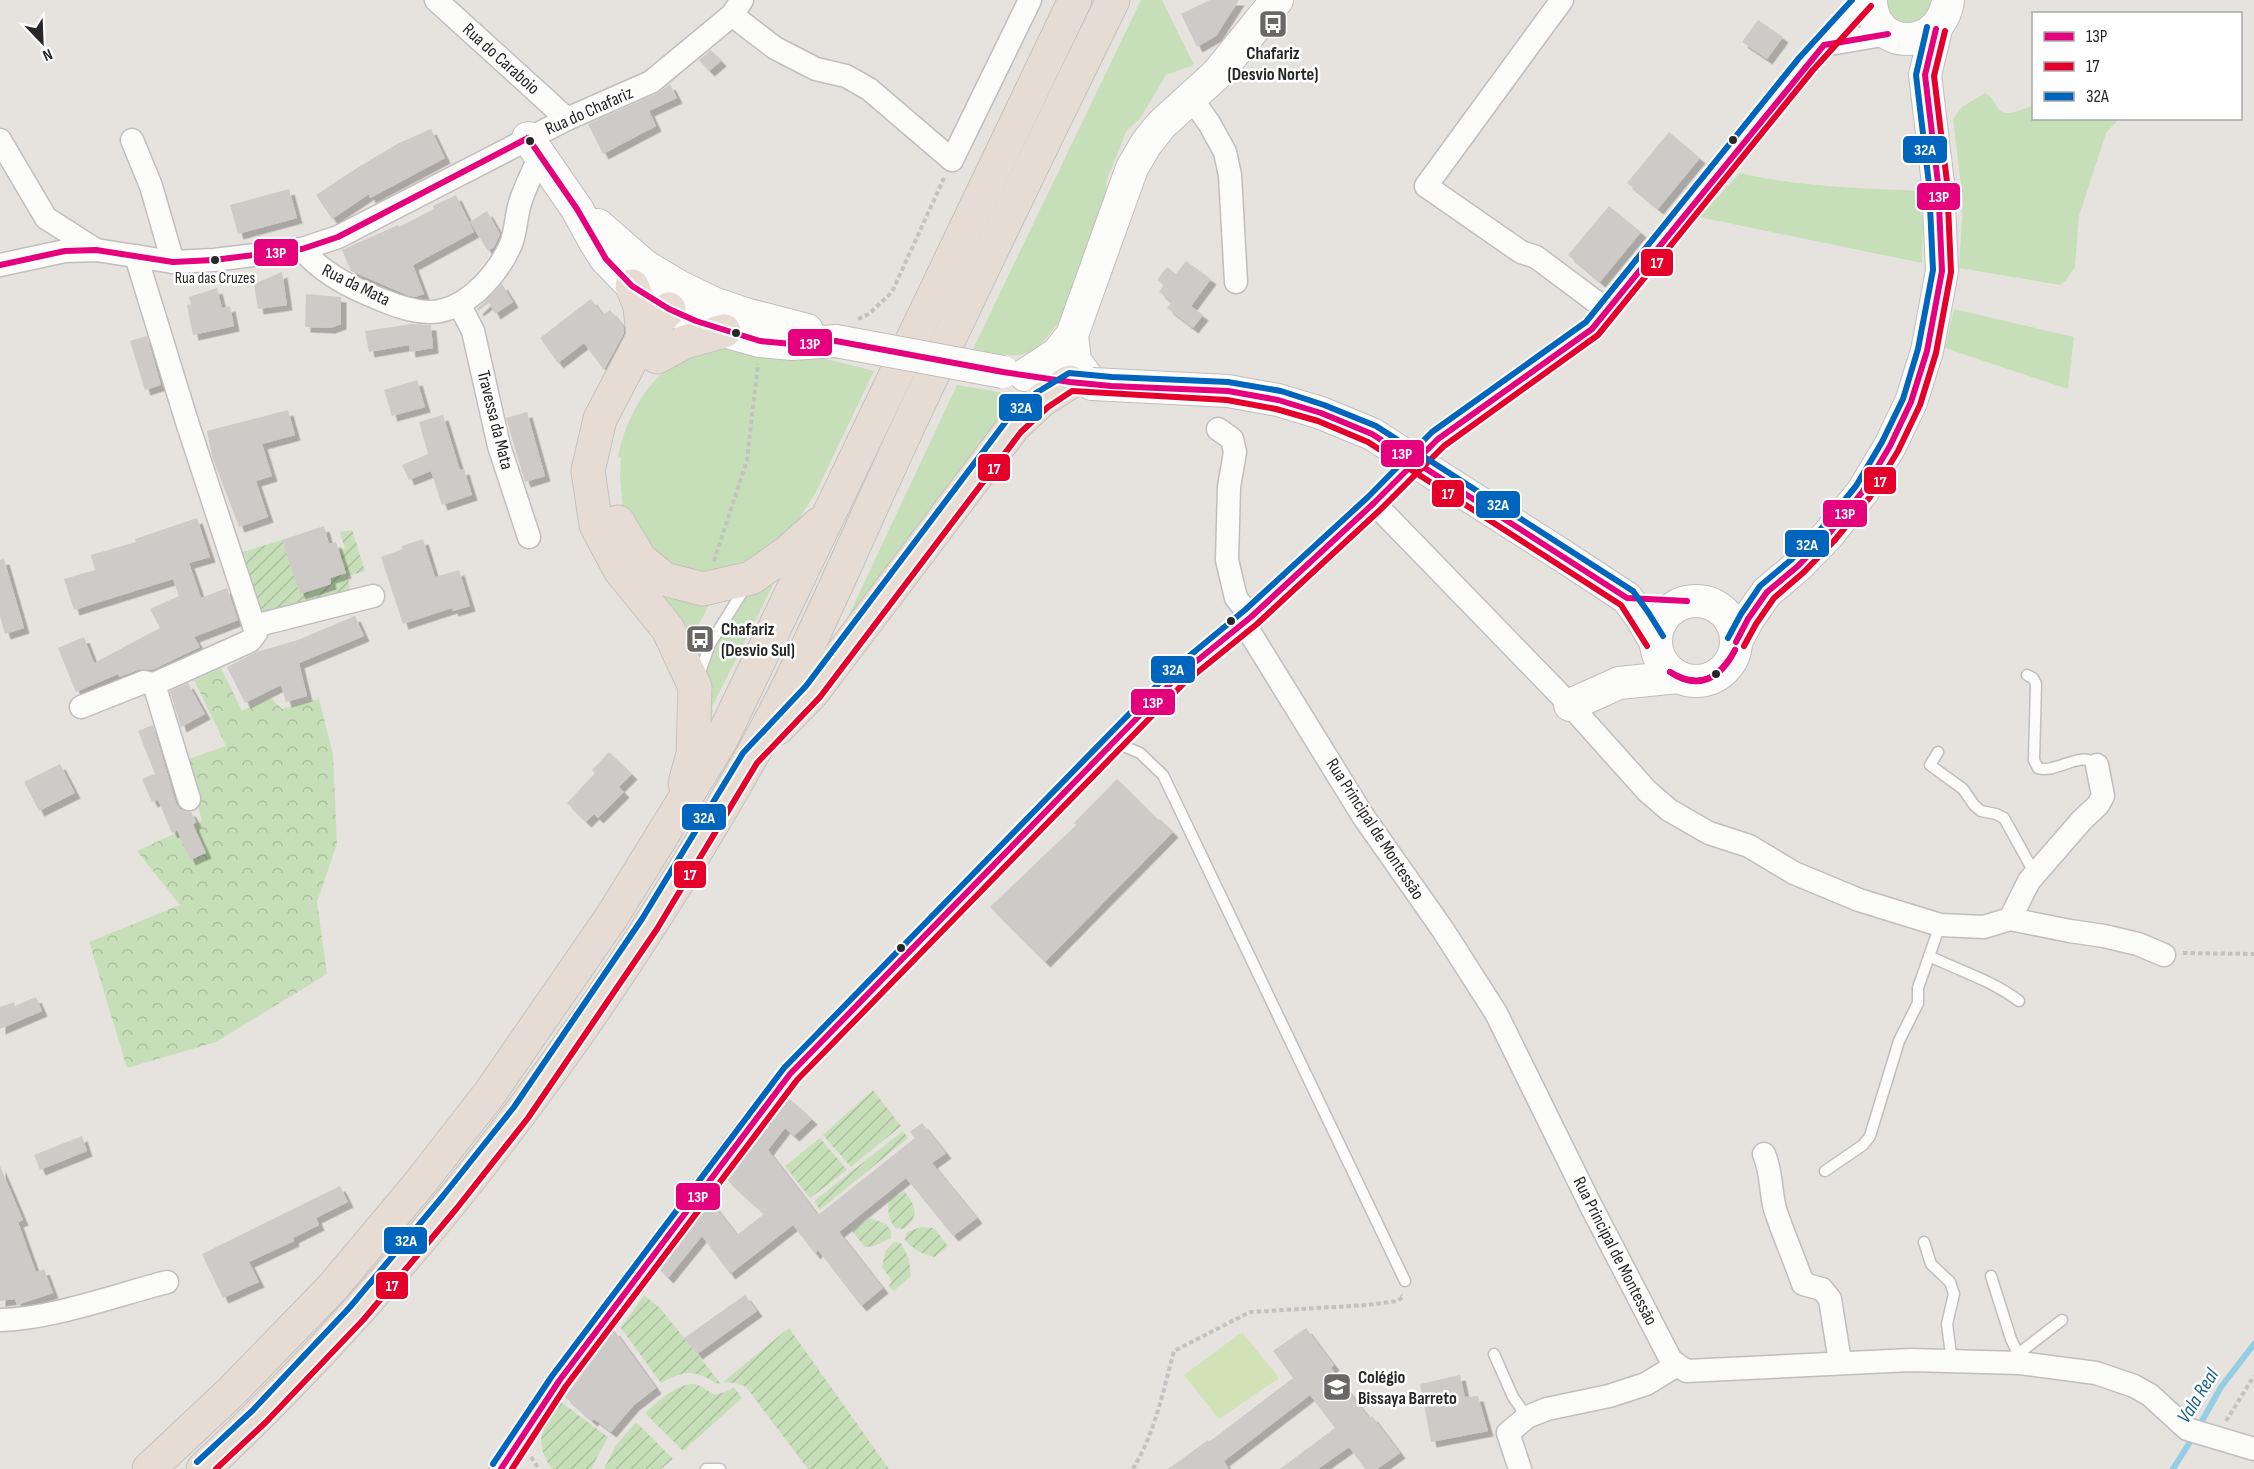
<svg xmlns="http://www.w3.org/2000/svg" width="2254" height="1469" font-family="'Sofia Sans Condensed',sans-serif">
<style>
.grass{fill:#c7dfb8}
.forest{fill:url(#forest-crowns)}
.garden{fill:url(#garden-furrows)}
.pitch{fill:#d1e3b6}
.lines{fill:none;stroke-linecap:round;stroke-linejoin:round}
.stream{stroke:#94cde4;stroke-width:6}
.building{fill:#cdcac7;filter:url(#shadow)}
.lane-casing{stroke:#c0bebf;stroke-width:13}
.street-casing{stroke:#c0bebf;stroke-width:25}
.secondary-casing{stroke:#c0bebf;stroke-width:34}
.highway-casing{stroke:#c3c1c0;stroke-width:35}
.path{stroke:#c2c2c2;stroke-width:4;stroke-dasharray:4.5 3;stroke-linecap:butt}
.lane{stroke:#fbfbfa;stroke-width:10}
.street{stroke:#fbfbfa;stroke-width:22}
.secondary{stroke:#fbfbfa;stroke-width:32}
.highway{stroke:#e7dcd3;stroke-width:33}
.secondary-bridge-casing{stroke:#c0bebf;stroke-width:34;stroke-linecap:butt}
.secondary-bridge{stroke:#fbfbfa;stroke-width:32}
.bus-1-casing{stroke:#fff;stroke-width:10}
.bus-2-casing{stroke:#fff;stroke-width:10}
.bus-3-casing{stroke:#fff;stroke-width:10}
.bus-1{stroke:#e5007d;stroke-width:6}
.bus-2{stroke:#e4002b;stroke-width:6}
.bus-3{stroke:#0065bd;stroke-width:6}
.bus-dot{fill:#272727;stroke:#fff;stroke-width:2}
.labels{text-anchor:middle;dominant-baseline:central;stroke-width:5;stroke-linejoin:round;paint-order:stroke}
.bus-label{font-size:16px;fill:#272727;stroke:#fff}
.poi-label{font-size:18px;font-weight:bold;fill:#272727;stroke:#fff;text-anchor:start}
.street-label{font-size:18px;fill:#272727;stroke:#fff}
.water-label{font-size:20px;font-style:italic;fill:#15618e;stroke:#fff}
.line-badge{stroke:#fff;stroke-width:2}
.badge-label{font-size:16px;text-anchor:middle;font-weight:bold;fill:#fff}
</style>
<defs>
<pattern id="forest-crowns" width="20" height="18" patternUnits="userSpaceOnUse" patternTransform="scale(1.5)"><rect width="20" height="18" fill="#c7dfb8"/><path d="M2 6a3 3 0 1 1 6 0M12 15a3 3 0 1 1 6 0" fill="none" stroke="#abbf9e"/></pattern>
<pattern id="garden-furrows" width="10" height="10" patternUnits="userSpaceOnUse" patternTransform="scale(1.5)"><rect width="10" height="10" fill="#c7dfb8"/><path d="M-1 1l2-2M0 10L10 0M9 11l2-2" fill="none" stroke="#abbf9e"/></pattern>
<filter id="shadow"><feDropShadow dx="5.5" dy="5.5" stdDeviation="0" flood-color="#0004"/></filter>
</defs>
<rect width="100%" height="100%" fill="#e6e2de"/>
<g class="grass">
<path d="M1141,0H1162L1194,65L1166,75L1141,117L1126,132L1106,182L1107,199L1061,319C1030,362 1023,359 973,349Z"/>
<path d="M1884,0H1932C1930,13 1921,27 1905,25C1901,25 1895,20 1891,18Z"/>
<path d="M1985,93C1996,99 1993,105 2001,111C2008,117 2025,108 2033,106L2034,118L2119,119L2106,133L2079,216L2075,267L2066,280L2060,285L1959,268L1963,201L1953,119L1962,107Z"/>
<path d="M1740,173C1799,187 1859,188 1920,191L1923,229L1922,263L1699,217Z"/>
<polygon points="1954,309 2074,337 2068,389 1945,348"/>
<path d="M742,346L826,359L874,371L815,494L779,550L717,574L669,570L623,508L620,476L621,458L618,457C621,440 627,424 635,409C659,364 693,349 742,346Z"/>
<polygon points="957,385 1004,393 1002,421 834,647"/>
<polygon points="775,581 712,707 713,711 705,725 703,681 713,653 734,615 749,594"/>
<polygon points="656,592 711,601 689,643"/>
</g>
<polygon class="forest" points="221,668 242,711 271,698 282,709 319,699 333,754 337,844 317,902 327,974 216,1042 127,1068 89,942 180,905 137,851 202,821 185,760 226,746 194,680"/>
<g class="garden">
<polygon points="352,530 365,571 348,576 350,593 258,614 239,556 243,552 282,540 300,594 331,584 330,578 346,573 339,552 345,548 340,532"/>
<polygon points="873,1090 901,1126 851,1167 823,1135"/>
<polygon points="903,1131 908,1138 820,1210 814,1201"/>
<polygon points="820,1138 847,1170 810,1198 785,1166"/>
<path d="M904,1191C915,1205 921,1215 904,1229L895,1228C889,1219 887,1212 889,1201Z"/>
<polygon points="870,1218 886,1224 891,1231 891,1238 874,1246 865,1247 852,1231"/>
<path d="M921,1227L934,1228L948,1246L935,1257C922,1254 914,1250 905,1240L907,1232Z"/>
<polygon points="894,1242 901,1243 909,1259 911,1276 894,1291 889,1286 892,1281 882,1267 886,1250"/>
<path d="M644,1295L660,1308L721,1384H718C693,1370 687,1369 661,1383L621,1328Z"/>
<polygon points="789,1328 889,1469 808,1469 746,1387 736,1383 723,1382"/>
<path d="M692,1384C713,1386 706,1404 734,1387L742,1398L683,1451L645,1413C659,1401 673,1386 692,1384Z"/>
<path d="M558,1400L608,1437L591,1469H552C533,1441 542,1427 558,1400Z"/>
<polygon points="636,1422 673,1459 661,1469 604,1469 616,1445"/>
</g>
<polygon class="pitch" points="1242,1332 1279,1378 1219,1419 1184,1375"/>
<g class="lines">
<g class="stream">
<polyline points="2198,1428 2221,1387 2254,1344"/>
<polyline points="2173,1469 2193,1437"/>
</g>
</g>
<g class="building">
<polygon points="1210,0 1239,0 1216,36 1197,47 1181,14"/>
<polygon points="1758,20 1783,37 1767,59 1742,42"/>
<polygon points="711,50 721,61 709,71 699,60"/>
<polygon points="670,84 677,98 649,111 656,126 603,154 588,124 656,94"/>
<polygon points="431,129 445,158 370,198 369,194 332,219 316,195 357,168 399,143"/>
<polygon points="1669,132 1700,158 1658,209 1627,183"/>
<polygon points="289,189 297,218 238,234 230,205"/>
<polygon points="456,195 474,232 413,265 424,294 415,297 407,295 351,271 342,250 398,225 399,227 434,209 433,206"/>
<polygon points="1609,206 1641,232 1600,282 1568,255"/>
<polygon points="487,211 500,234 494,247 488,251 470,222"/>
<polygon points="1186,261 1211,279 1191,306 1203,315 1193,328 1167,308 1172,302 1159,292 1164,285 1157,280 1167,267 1176,274"/>
<polygon points="282,272 287,305 258,309 254,284"/>
<polygon points="502,284 513,302 495,314 489,303 478,311 477,309"/>
<polygon points="217,288 222,308 230,306 234,326 193,335 187,305 191,304 189,297"/>
<polygon points="306,294 341,297 341,324 330,328 305,327"/>
<polygon points="591,299 603,315 610,310 623,325 624,333 604,370 584,343 558,363 540,338"/>
<polygon points="412,324 431,325 433,348 410,352 409,345 369,352 365,331"/>
<polygon points="147,336 161,385 145,390 130,341"/>
<polygon points="417,380 425,407 392,416 384,390"/>
<polygon points="288,410 295,435 262,444 272,476 256,481 268,517 239,527 212,456 207,431"/>
<polygon points="527,412 545,476 525,482 506,418"/>
<polygon points="443,415 460,470 464,469 472,495 442,505 431,471 409,480 402,465 428,454 419,422"/>
<polygon points="197,518 210,557 189,563 201,598 227,588 238,620 194,637 200,647 152,670 140,669 120,677 118,674 76,692 58,648 84,637 94,663 160,628 150,609 179,596 173,579 74,610 64,579 95,570 91,555 136,542 135,539"/>
<polygon points="324,526 329,544 336,542 346,573 330,578 331,584 300,594 282,540"/>
<polygon points="423,539 435,577 459,570 470,606 453,611 452,608 403,624 381,557 403,549 402,546"/>
<polygon points="4,559 24,628 5,634 0,616 0,560"/>
<polygon points="355,616 364,636 299,663 307,696 286,702 281,685 245,703 227,667 257,652 298,640"/>
<polygon points="188,683 205,714 181,727 170,691"/>
<polygon points="153,725 176,803 180,809 191,812 196,822 193,824 206,853 190,860 177,830 172,833 158,800 152,802 142,779 155,774 138,731"/>
<polygon points="609,752 632,774 619,787 624,792 598,818 594,814 586,822 567,803 595,773 592,770"/>
<polygon points="60,764 75,793 39,811 24,782"/>
<polygon points="1117,779 1158,820 1160,819 1173,832 1045,962 990,907 1076,825 1074,823"/>
<polygon points="36,997 42,1011 0,1029 0,1007 14,1002 15,1006"/>
<polygon points="789,1098 812,1119 794,1136 785,1128 768,1150 818,1215 915,1138 910,1132 922,1123 946,1153 932,1163 977,1218 953,1236 906,1178 839,1232 883,1288 861,1306 818,1250 815,1254 793,1225 730,1274 702,1236 668,1278 659,1269 710,1200 737,1235 764,1214 726,1179"/>
<polygon points="82,1136 87,1151 40,1170 34,1155"/>
<polygon points="0,1166 23,1220 18,1222 36,1272 44,1269 53,1293 17,1305 15,1299 0,1301"/>
<polygon points="340,1186 348,1202 316,1218 319,1225 293,1238 294,1241 249,1262 259,1282 223,1298 202,1254"/>
<polygon points="745,1295 757,1311 697,1354 684,1338"/>
<polygon points="1306,1328 1334,1365 1331,1368 1369,1418 1372,1416 1400,1453 1377,1469 1365,1469 1349,1447 1318,1469 1280,1469 1335,1428 1310,1395 1224,1461 1229,1469 1168,1469 1208,1440 1209,1442 1293,1378 1273,1351"/>
<polygon points="614,1330 656,1388 634,1405 611,1432 594,1419 592,1421 565,1397"/>
<polygon points="1460,1375 1465,1397 1478,1396 1488,1431 1431,1442 1420,1384"/>
</g>
<g class="lines">
<g class="lane-casing">
<g id="lane">
<path d="M2027,675L2033,678L2036,684L2034,760L2038,768C2057,774 2081,749 2097,765"/>
<polyline points="698,678 710,644 746,586"/>
<polyline points="1114,742 1140,753 1163,775 1405,1281"/>
<polyline points="1938,752 1930,765 1963,789 1974,805 1981,811 1996,814 2004,818 2035,874"/>
<path d="M1929,956C1960,971 1991,980 2019,1001"/>
<polyline points="1825,1171 1863,1145 1870,1136 1899,1041 1918,1003 1918,988 1940,925"/>
<polyline points="1924,1242 1931,1264 1950,1282 1954,1294 1947,1324 1952,1362"/>
<polyline points="1991,1276 2011,1339 2018,1354"/>
<polyline points="1494,1354 1513,1397 1527,1417"/>
<polyline points="2019,1361 2018,1354 2062,1320"/>
<polyline points="706,1469 720,1469"/>
</g>
</g>
<g class="street-casing">
<g id="street">
<polyline points="436,0 567,119"/>
<polyline points="1562,0 1426,186 1521,252 1536,257 1607,310"/>
<polyline points="732,15 775,48 816,69 846,76 869,89 952,160 1030,0"/>
<polyline points="1824,45 1888,34"/>
<polyline points="1191,98 1209,123 1225,152 1230,175 1236,282"/>
<polyline points="0,140 46,218 96,250"/>
<polyline points="132,140 151,186 173,262"/>
<path d="M302,249C322,274 353,289 382,300C399,307 421,315 440,311C471,305 499,272 511,244C516,231 516,216 520,203C525,187 533,172 539,157"/>
<polyline points="136,256 187,422 254,626"/>
<polyline points="0,265 65,251 96,250 173,262 214,260 302,249 338,237 567,119 651,82 732,15 742,0"/>
<polyline points="459,304 473,331 499,446 529,537"/>
<polyline points="1218,429 1232,439 1235,452 1229,487 1227,560 1236,598 1251,617"/>
<polyline points="1374,503 1570,705 1647,791 1669,810 1709,833 1749,846 1794,873 1859,900 1940,925 1984,927 2010,919 2070,931 2104,936 2138,944 2164,955"/>
<polyline points="1244,623 1363,816 1443,930 1496,1013 1590,1204 1671,1360 1686,1371 1911,1360 2020,1363 2096,1373 2134,1386 2150,1395 2187,1429 2254,1449"/>
<polyline points="154,684 189,799"/>
<polyline points="81,707 144,682 154,684 250,641 256,633 254,626 373,596"/>
<polyline points="2010,919 2029,881 2082,820 2098,805 2103,796 2097,765"/>
<path d="M1764,1154C1772,1173 1770,1190 1775,1209C1783,1234 1794,1258 1803,1284L1822,1289L1830,1299L1840,1362"/>
<path d="M0,1320C52,1319 116,1295 167,1282"/>
<polyline points="501,1469 559,1381 734,1146 790,1074 1177,677 1251,617 1374,503 1438,439 1592,329 1806,64 1864,0"/>
<polyline points="1520,1469 1508,1433 1527,1417 1547,1409 1609,1396 1646,1384 1677,1365"/>
</g>
</g>
<g class="secondary-casing">
<g id="secondary">
<path d="M1871,0C1872,52 1941,52 1948,0"/>
<polyline points="528,138 577,209 595,242 606,259 632,286 669,309 724,331 760,341 792,344 836,341"/>
<polyline points="598,225 645,266 680,287 713,303 745,314 807,330"/>
<polyline points="1072,335 1075,361 1092,384"/>
<polyline points="1025,375 1057,354 1072,335 1132,168 1146,144 1161,125 1217,74 1277,0"/>
<polyline points="1560,554 1627,598 1641,617 1655,641"/>
<circle cx="1696" cy="641" r="40"/>
<polyline points="1736,642 1748,619 1767,592 1798,566 1828,535 1863,491 1890,446 1911,402 1927,351 1942,271 1938,183 1925,75 1936,29"/>
<polyline points="1570,705 1619,683 1678,677"/>
</g>
</g>
<g class="highway-casing">
<g id="highway">
<polyline points="632,286 640,306 643,337"/>
<polyline points="669,309 643,337 600,419 588,471 596,525 620,570 668,629 695,687 693,754 685,783"/>
<polyline points="657,357 685,342 724,331"/>
<polyline points="618,522 640,559 664,579 703,589 751,578 788,552 819,524"/>
<polyline points="778,728 813,692 1014,426 1042,400 1070,382"/>
<polyline points="149,1469 231,1392 332,1288 420,1183 490,1093 613,915 721,740 1075,0"/>
<path d="M203,1469C422,1264 604,1018 751,757C807,657 853,546 901,442C970,293 1041,147 1113,0"/>
</g>
</g>
<g class="path">
<polyline points="858,319 869,314 892,292 944,178"/>
<polyline points="714,561 747,460 758,364"/>
<polyline points="2183,953 2254,954"/>
<polyline points="2226,1421 2254,1376"/>
<polyline points="531,1457 539,1469"/>
<path d="M1133,1469C1155,1432 1163,1392 1174,1351L1250,1312L1368,1305L1397,1301L1403,1297L1401,1295"/>
</g>
<use href="#lane" class="lane"/>
<use href="#street" class="street"/>
<use href="#secondary" class="secondary"/>
<use href="#highway" class="highway"/>
<g class="secondary-bridge-casing">
<g id="secondary-bridge">
<polyline points="836,341 1003,372"/>
<polyline points="1092,384 1228,391 1278,400 1321,413 1372,434 1560,554"/>
</g>
</g>
<use href="#secondary-bridge" class="secondary-bridge"/>
<g class="bus-1-casing">
<g id="bus-1">
<polyline points="528,138 577,209 606,259 632,286 669,309 696,321 760,341 792,344 836,341 1003,372 1070,382 1111,386 1228,391 1278,400 1321,413 1372,434 1627,598 1687,601"/>
<polyline points="0,265 65,251 96,250 173,262 214,260 302,249 338,237 528,138"/>
<polyline points="1736,642 1748,619 1767,592 1798,566 1828,535 1863,491 1890,446 1911,402 1927,351 1942,271 1938,183 1925,75 1936,29"/>
<path d="M1670,672C1701,690 1719,678 1735,650"/>
<path d="M1670,672C1699,692 1722,677 1735,650"/>
<polyline points="501,1469 559,1381 790,1074 1177,677 1251,617 1374,503 1438,439 1592,329 1824,45 1888,34"/>
</g>
</g>
<g class="bus-2-casing">
<g id="bus-2">
<polyline points="1744,646 1756,624 1774,598 1804,572 1834,541 1870,497 1898,451 1920,405 1936,353 1951,272 1947,182 1934,76 1945,31"/>
<polyline points="216,1469 266,1422 364,1319 457,1208 528,1118 657,929 757,763 820,697 1021,432 1048,407 1072,391 1227,400 1276,409 1318,421 1368,442 1621,605 1647,646"/>
<polyline points="512,1469 566,1386 797,1080 1183,684 1257,624 1380,510 1444,446 1598,335 1813,70 1871,6"/>
</g>
</g>
<g class="bus-3-casing">
<g id="bus-3">
<polyline points="1728,638 1741,614 1760,586 1792,559 1821,529 1856,486 1882,442 1903,399 1918,349 1933,270 1929,184 1916,75 1927,27"/>
<polyline points="197,1462 253,1410 350,1307 443,1196 514,1107 642,919 743,753 806,686 1007,420 1036,393 1069,373 1112,377 1228,382 1281,391 1324,405 1376,426 1633,591 1648,612 1663,636"/>
<polyline points="493,1464 552,1376 784,1068 1171,671 1245,610 1368,497 1432,432 1586,322 1799,58 1852,0"/>
</g>
</g>
<use href="#bus-1" class="bus-1"/>
<use href="#bus-2" class="bus-2"/>
<use href="#bus-3" class="bus-3"/>
</g>
<defs>
<g id="bus-square" transform="scale(1.5)"><rect x="-9" y="-9" width="18" height="18" rx="4" fill="#6a6867" stroke="#fff"/><path d="M-5-6H5V4H4V6H2V4H-2V6H-4V4H-5ZM-3.5-4V0h7V-4ZM-3.5 1.2v1.5H-2V1.2ZM2 1.2v1.5H3.5V1.2Z" fill="#fff"/></g>
<g id="school-square" transform="scale(1.5)"><rect x="-9" y="-9" width="18" height="18" rx="4" fill="#6a6867" stroke="#fff"/><path d="M0-5L7-2L0 1L-7-2ZM-4 1L0 2.5L4 1V4Q0 6-4 4Z" fill="#fff"/></g>
</defs>
<g fill-rule="evenodd">
<use href="#bus-square" x="1273" y="24"/>
<use href="#bus-square" x="700" y="639"/>
<use href="#school-square" x="1337" y="1387"/>
</g>
<g class="bus-dot">
<circle cx="1733" cy="140" r="5"/>
<circle cx="530" cy="141" r="5"/>
<circle cx="215" cy="260" r="5"/>
<circle cx="736" cy="333" r="5"/>
<circle cx="1231" cy="621" r="5"/>
<circle cx="1716" cy="674" r="5"/>
<circle cx="901" cy="948" r="5"/>
</g>
<g class="labels">
<g class="bus-label">
<text x="215" y="278">Rua das Cruzes</text>
</g>
<g class="poi-label">
<text x="1273" y="53" text-anchor="middle">Chafariz<tspan x="1273" dy="21">(Desvio Norte)</tspan></text>
<text x="721" y="629">Chafariz<tspan x="721" dy="21">(Desvio Sul)</tspan></text>
<text x="1358" y="1377">Colégio<tspan x="1358" dy="21">Bissaya Barreto</tspan></text>
</g>
<g class="street-label">
<text transform="translate(501 59) rotate(42)">Rua do Caraboio</text>
<text transform="translate(589 111) rotate(-24)">Rua do Chafariz</text>
<text transform="translate(356 285) rotate(26)">Rua da Mata</text>
<text transform="translate(495 420) rotate(76)">Travessa da Mata</text>
<text transform="translate(1375 829) rotate(57)">Rua Principal de Montessão</text>
<text transform="translate(1615 1251) rotate(63)">Rua Principal de Montessão</text>
</g>
<g class="water-label">
<text transform="translate(2198 1396) rotate(-58)">Vala Real</text>
</g>
</g>
<g class="line-badge">
<rect x="1902" y="135" width="46" height="29" rx="6" fill="#0065bd"/>
<rect x="1916" y="182" width="45" height="29" rx="6" fill="#e5007d"/>
<rect x="253" y="238" width="46" height="29" rx="6" fill="#e5007d"/>
<rect x="1640" y="248" width="34" height="29" rx="6" fill="#e4002b"/>
<rect x="787" y="328" width="46" height="29" rx="6" fill="#e5007d"/>
<rect x="998" y="393" width="45" height="29" rx="6" fill="#0065bd"/>
<rect x="1380" y="439" width="45" height="29" rx="6" fill="#e5007d"/>
<rect x="977" y="453" width="34" height="29" rx="6" fill="#e4002b"/>
<rect x="1863" y="466" width="34" height="29" rx="6" fill="#e4002b"/>
<rect x="1431" y="479" width="34" height="29" rx="6" fill="#e4002b"/>
<rect x="1475" y="490" width="46" height="29" rx="6" fill="#0065bd"/>
<rect x="1822" y="499" width="46" height="29" rx="6" fill="#e5007d"/>
<rect x="1784" y="529" width="46" height="29" rx="6" fill="#0065bd"/>
<rect x="1150" y="655" width="46" height="29" rx="6" fill="#0065bd"/>
<rect x="1130" y="688" width="46" height="28" rx="6" fill="#e5007d"/>
<rect x="681" y="803" width="46" height="28" rx="6" fill="#0065bd"/>
<rect x="673" y="860" width="34" height="29" rx="6" fill="#e4002b"/>
<rect x="675" y="1182" width="46" height="29" rx="6" fill="#e5007d"/>
<rect x="383" y="1226" width="45" height="29" rx="6" fill="#0065bd"/>
<rect x="375" y="1271" width="34" height="29" rx="6" fill="#e4002b"/>
</g>
<g class="badge-label">
<text x="1925" y="155">32A</text>
<text x="1939" y="202">13P</text>
<text x="276" y="258">13P</text>
<text x="1657" y="268">17</text>
<text x="810" y="349">13P</text>
<text x="1021" y="413">32A</text>
<text x="1402" y="459">13P</text>
<text x="994" y="474">17</text>
<text x="1880" y="487">17</text>
<text x="1448" y="499">17</text>
<text x="1498" y="510">32A</text>
<text x="1845" y="519">13P</text>
<text x="1807" y="550">32A</text>
<text x="1173" y="675">32A</text>
<text x="1153" y="708">13P</text>
<text x="704" y="823">32A</text>
<text x="690" y="880">17</text>
<text x="698" y="1202">13P</text>
<text x="406" y="1246">32A</text>
<text x="392" y="1291">17</text>
</g>
<rect x="2032" y="12" width="210" height="108" fill="#ffffff" stroke="#a9a9a9" stroke-width="1.5"/>
<rect x="2044" y="32" width="30" height="9" fill="#e5007d" stroke="#a9a9a9" stroke-width="1.5"/>
<text x="2086" y="42" font-size="18" fill="#272727">13P</text>
<rect x="2044" y="62" width="30" height="9" fill="#e4002b" stroke="#a9a9a9" stroke-width="1.5"/>
<text x="2086" y="72" font-size="18" fill="#272727">17</text>
<rect x="2044" y="92" width="30" height="9" fill="#0065bd" stroke="#a9a9a9" stroke-width="1.5"/>
<text x="2086" y="102" font-size="18" fill="#272727">32A</text>
<g transform="translate(42 42) rotate(157)" stroke="#ffffff" stroke-width="4.5" paint-order="stroke">
<path d="M0-4.5L10 22L0 15L-10 22Z" fill="#272727"/>
<text y="-9" font-size="16" font-weight="bold" text-anchor="middle" fill="#272727">N</text>
</g>
</svg>
